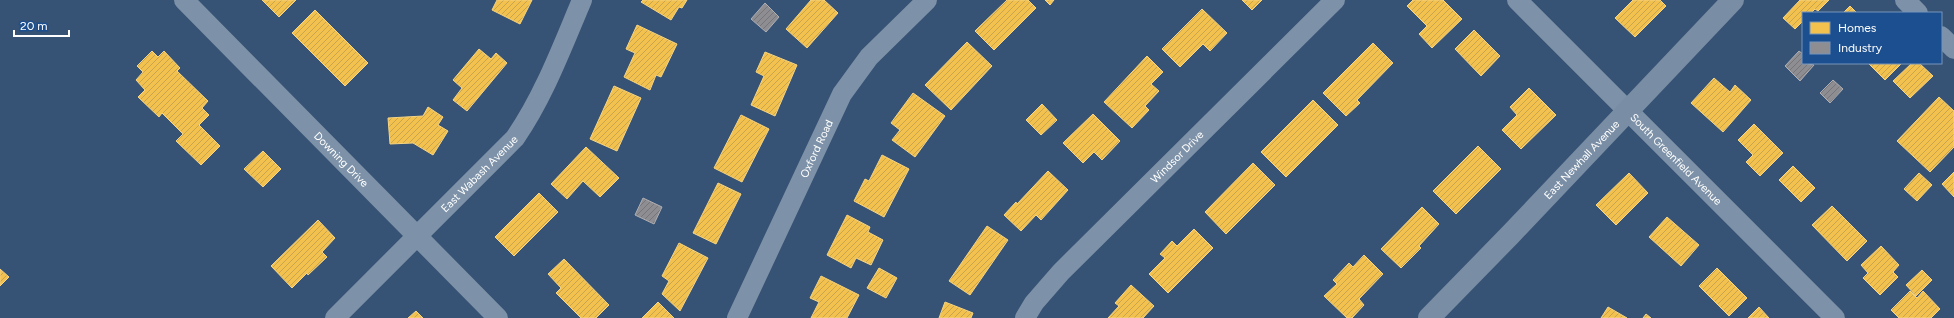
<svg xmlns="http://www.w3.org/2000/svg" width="1954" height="318" font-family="Figtree,sans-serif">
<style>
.homes{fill:url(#homes-hatch);stroke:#f6d483}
.industry{fill:url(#industry-hatch);stroke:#afafb3}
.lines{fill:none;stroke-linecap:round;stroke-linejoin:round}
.street{stroke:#7d92a8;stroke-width:20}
.secondary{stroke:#798da4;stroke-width:22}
.labels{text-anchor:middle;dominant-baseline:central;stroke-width:4;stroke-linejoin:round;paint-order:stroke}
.street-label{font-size:11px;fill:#fff;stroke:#1b4f8f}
</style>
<defs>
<pattern id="homes-hatch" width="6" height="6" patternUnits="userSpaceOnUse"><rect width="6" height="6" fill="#f2c14e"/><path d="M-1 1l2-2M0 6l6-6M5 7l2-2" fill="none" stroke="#c8a44e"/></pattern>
<pattern id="industry-hatch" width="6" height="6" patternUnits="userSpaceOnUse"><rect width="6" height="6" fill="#8d8d92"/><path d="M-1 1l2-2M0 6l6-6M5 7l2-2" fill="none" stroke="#76767a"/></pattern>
</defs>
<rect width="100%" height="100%" fill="#365274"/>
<g class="homes">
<polygon points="262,0 296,0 279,17"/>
<polygon points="497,0 532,0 520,24 492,10"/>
<polygon points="643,0 687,0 682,8 679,7 671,20 641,2"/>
<polygon points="811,0 824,0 838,13 807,48 786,29"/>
<polygon points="1007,0 1028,0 1036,8 994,50 975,31"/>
<polygon points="1045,0 1054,0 1050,5"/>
<polygon points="1242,0 1262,0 1252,10"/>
<polygon points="1413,0 1443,0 1462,19 1432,48 1419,34 1427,26 1407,6"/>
<polygon points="1633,0 1660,0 1666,6 1635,37 1615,18"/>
<polygon points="1800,0 1829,0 1818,11 1815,9 1811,13 1803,13 1803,21 1795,29 1783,18"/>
<polygon points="1850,6 1857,13 1843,13"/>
<polygon points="1202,9 1227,33 1210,51 1203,44 1180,67 1162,49"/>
<polygon points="315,10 368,63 345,86 292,33"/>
<polygon points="637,25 677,44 661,77 656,75 650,90 624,77 635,53 626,49"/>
<polygon points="1474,30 1500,56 1481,76 1455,49"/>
<polygon points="967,42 992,66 951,110 925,85"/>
<polygon points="1373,43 1393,63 1357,100 1360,103 1346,116 1323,93"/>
<polygon points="479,49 491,59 496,53 507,63 467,111 453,100 462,88 453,80"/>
<polygon points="152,51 158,57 164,51 180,68 177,71 208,101 202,108 209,115 199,125 220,146 201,165 176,141 183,134 162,113 159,117 138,97 145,90 136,80 143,72 137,66"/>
<polygon points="765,52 797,65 775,116 751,105 764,76 756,72"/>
<polygon points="1147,56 1163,72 1151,84 1159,91 1145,106 1149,110 1132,128 1104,102"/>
<polygon points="1868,63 1902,63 1885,80"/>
<polygon points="1912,63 1919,63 1933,76 1910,98 1893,81"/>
<polygon points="1714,78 1730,92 1735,85 1751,100 1723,132 1691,103"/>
<polygon points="614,86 641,98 617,151 590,139"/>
<polygon points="1529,88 1556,115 1521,149 1502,130 1517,115 1510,107"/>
<polygon points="913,93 945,116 915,157 892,140 900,130 891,123"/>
<polygon points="1939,97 1954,111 1954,147 1930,172 1897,141"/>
<polygon points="1313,100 1338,125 1286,177 1261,152"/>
<polygon points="1042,104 1057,120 1041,135 1026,120"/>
<polygon points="428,107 443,117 438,125 448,131 433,155 413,143 390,144 388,118 423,116"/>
<polygon points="1093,114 1120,141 1102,160 1094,152 1083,163 1063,143"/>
<polygon points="741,115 769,129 742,182 714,168"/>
<polygon points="1754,124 1783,153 1760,176 1746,162 1753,155 1738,140"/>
<polygon points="1478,146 1501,169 1456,214 1433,191"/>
<polygon points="586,147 619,178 600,197 583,181 567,199 551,184"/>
<polygon points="263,151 281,169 263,187 244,169"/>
<polygon points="882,155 909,169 884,217 854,201 865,179 869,181"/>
<polygon points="1253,163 1275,185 1226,234 1205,212"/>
<polygon points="1793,166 1815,188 1801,202 1779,180"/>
<polygon points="1048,171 1068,190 1041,220 1036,215 1021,231 1004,215 1016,202 1017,204"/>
<polygon points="1954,172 1954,197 1942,184"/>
<polygon points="1629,173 1648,193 1616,225 1596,205"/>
<polygon points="1919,173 1932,185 1917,201 1904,189"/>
<polygon points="718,183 741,194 716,244 693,233"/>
<polygon points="539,193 558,212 514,256 495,237"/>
<polygon points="1832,206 1867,241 1847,261 1812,225"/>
<polygon points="1422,207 1439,224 1419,246 1421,248 1401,268 1381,249"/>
<polygon points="847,215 870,227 868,232 883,240 871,265 856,258 851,268 827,255"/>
<polygon points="1667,217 1699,245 1681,266 1649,237"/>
<polygon points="318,220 335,238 322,252 327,257 308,275 307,273 292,288 271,266"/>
<polygon points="987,226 1008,240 970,295 949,281"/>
<polygon points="1194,229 1213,248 1168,293 1149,274 1165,258 1160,254 1172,241 1177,246"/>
<polygon points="679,243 708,258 680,311 662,294 669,281 662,276"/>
<polygon points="1881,246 1899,265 1893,272 1898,277 1880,295 1863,278 1868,273 1861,265"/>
<polygon points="1364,255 1383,274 1359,299 1364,305 1352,318 1347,318 1324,296 1337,284 1333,280 1349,263 1353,267"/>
<polygon points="564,259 609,305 596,318 581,318 556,293 561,288 548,274"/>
<polygon points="879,268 897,278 886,298 867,288"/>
<polygon points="1717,268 1747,298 1729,316 1699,286"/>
<polygon points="0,269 9,277 0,286"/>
<polygon points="1922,270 1932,280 1916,296 1906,285"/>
<polygon points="821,276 859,295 847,318 811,318 819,302 810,298"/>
<polygon points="1131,285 1154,306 1143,318 1108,318 1119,306 1115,303"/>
<polygon points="1910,291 1917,298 1923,291 1940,309 1931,318 1899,318 1891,310"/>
<polygon points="658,302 674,318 642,318"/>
<polygon points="945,302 973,313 971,318 939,318"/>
<polygon points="1608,307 1627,318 1601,318"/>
<polygon points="1759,307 1769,318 1748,318"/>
<polygon points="416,311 423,318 408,318"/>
<polygon points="1646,314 1651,318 1643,318"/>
</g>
<g class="industry">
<polygon points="765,3 779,17 766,32 751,19"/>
<polygon points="1799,51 1803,54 1803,63 1814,65 1800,81 1785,66"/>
<polygon points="1833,80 1843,89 1830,103 1820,93"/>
<polygon points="643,198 662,207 654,224 635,215"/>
</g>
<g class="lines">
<g class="street">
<path id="s1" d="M184,0L498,318"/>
<path id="s2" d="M1517,0L1835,318"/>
<polyline points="1905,0 1918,13"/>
<polyline points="1941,36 1954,49"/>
<path id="s3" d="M335,318L515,138C544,96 562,47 582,0"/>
<path id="s4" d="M737,318L842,94L869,57L927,0"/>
<path id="s5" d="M1025,318L1034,303L1061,272L1335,0"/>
</g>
<path class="secondary" id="s6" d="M1429,318L1510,235L1733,0"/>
</g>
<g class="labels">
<g class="street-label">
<text stroke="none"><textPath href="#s4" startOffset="187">Oxford Road</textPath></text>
<text stroke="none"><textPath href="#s5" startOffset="222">Windsor Drive</textPath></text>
<text stroke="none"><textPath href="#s1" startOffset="224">Downing Drive</textPath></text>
<text stroke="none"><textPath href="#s2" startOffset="225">South Greenfield Avenue</textPath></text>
<text stroke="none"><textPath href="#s6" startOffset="220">East Newhall Avenue</textPath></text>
<text stroke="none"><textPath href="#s3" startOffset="204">East Wabash Avenue</textPath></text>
</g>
</g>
<rect x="1802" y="12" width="140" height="52" fill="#1b4f8f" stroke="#7695bc"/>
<rect x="1810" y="22" width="20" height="12" fill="#f2c14e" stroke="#7695bc"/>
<text x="1838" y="32" font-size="12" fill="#ffffff">Homes</text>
<rect x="1810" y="42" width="20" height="12" fill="#8d8d92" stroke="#7695bc"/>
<text x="1838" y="52" font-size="12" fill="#ffffff">Industry</text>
<path d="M14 30v6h55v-6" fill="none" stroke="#ffffff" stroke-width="2"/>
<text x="20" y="30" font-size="12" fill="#ffffff" stroke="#1b4f8f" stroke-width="3" paint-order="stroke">20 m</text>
</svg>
